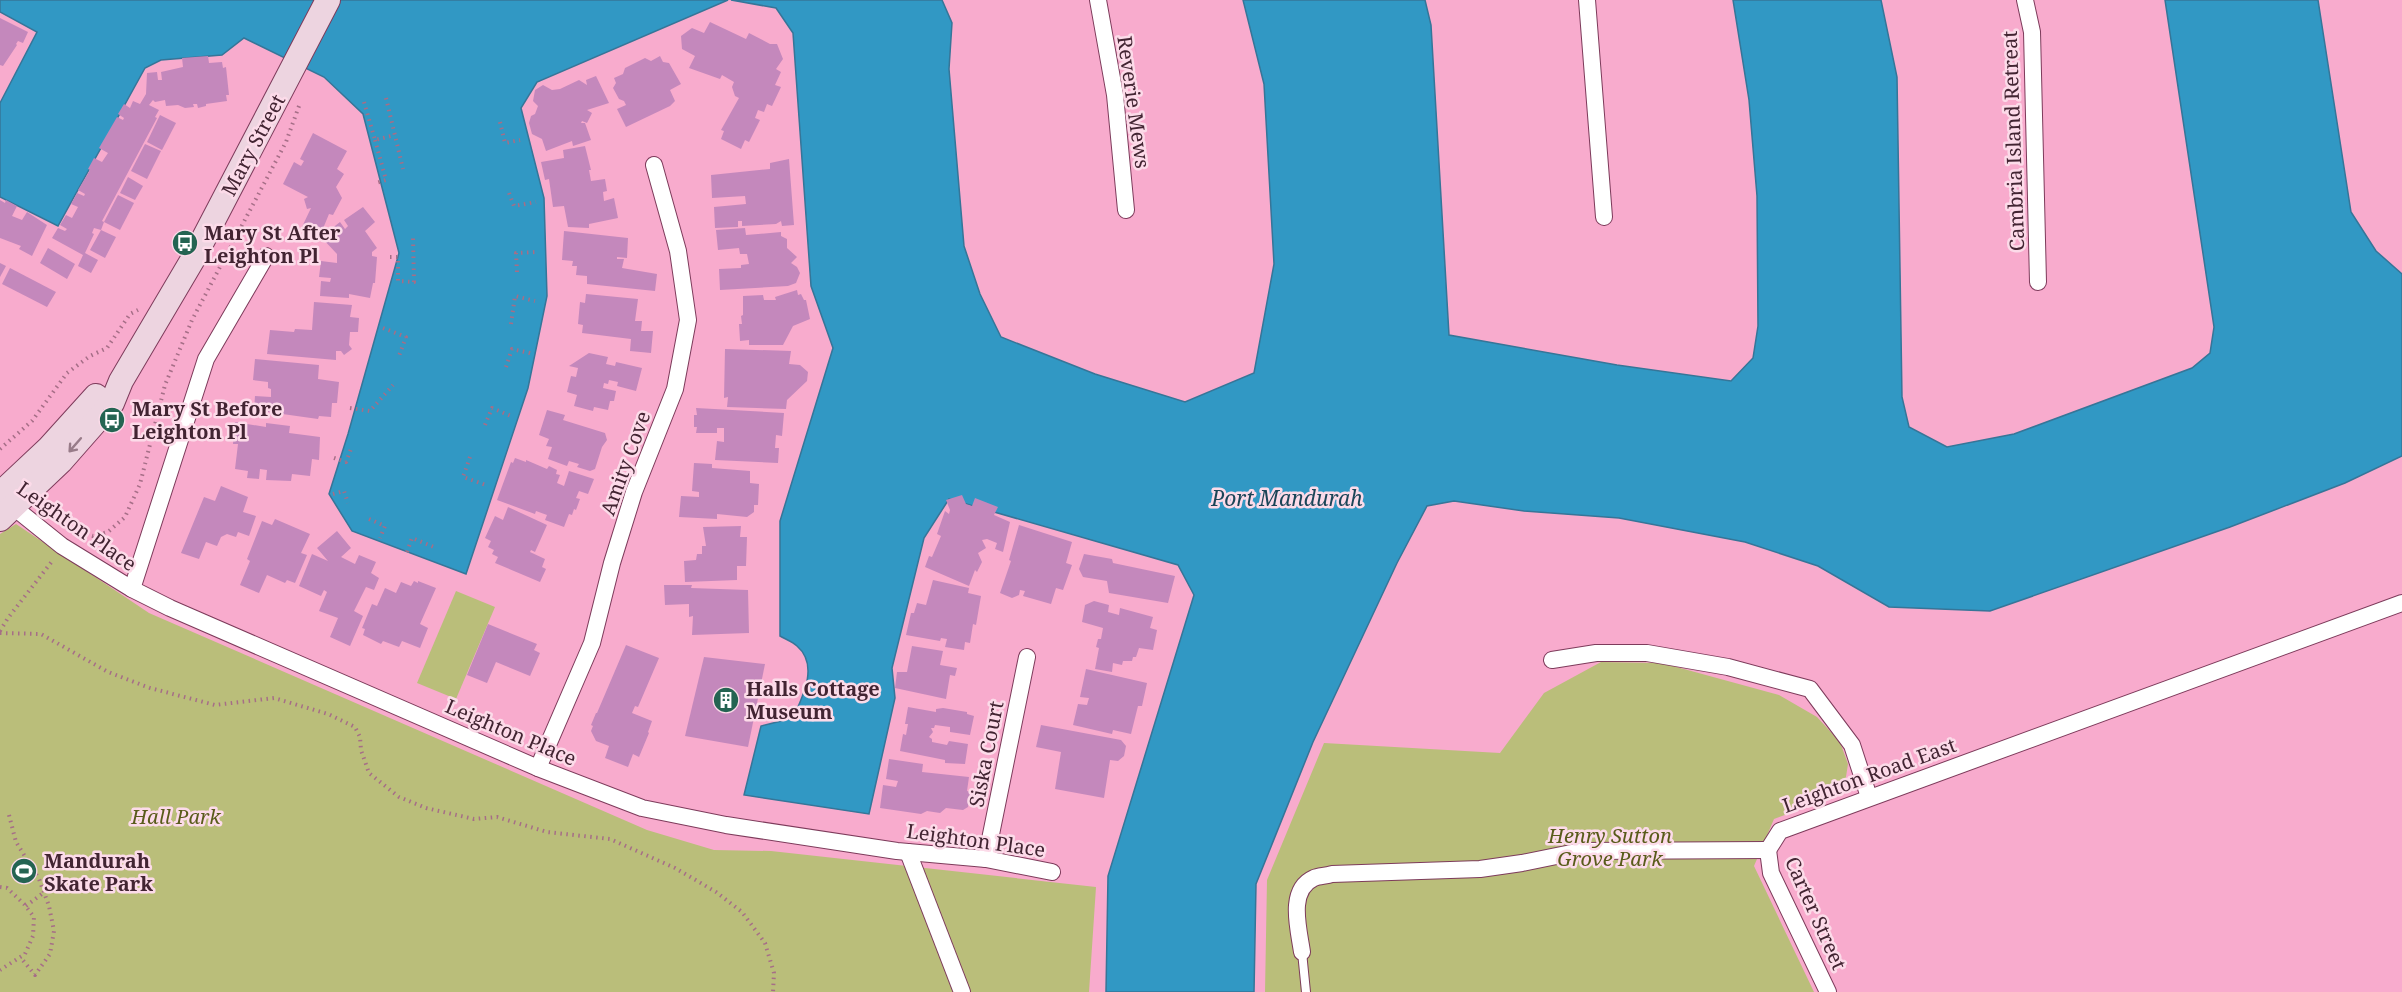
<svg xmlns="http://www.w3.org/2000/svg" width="2402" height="992" font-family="'Noto Serif',serif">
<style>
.green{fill:#babe7a}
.water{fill:#3198c4;stroke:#367598;stroke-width:1.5}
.building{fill:#c488bc}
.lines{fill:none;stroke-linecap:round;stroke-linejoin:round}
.lane-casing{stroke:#7d3b5b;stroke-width:10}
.street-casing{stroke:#7d3b5b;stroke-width:18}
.secondary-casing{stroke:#7d3b5b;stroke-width:26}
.path{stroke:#a66e87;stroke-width:4;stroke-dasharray:1.5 4.5;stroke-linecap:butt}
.lane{stroke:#fff;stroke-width:8}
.street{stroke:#fff;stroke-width:16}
.secondary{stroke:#edd4e0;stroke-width:24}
.oneway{stroke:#987c89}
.labels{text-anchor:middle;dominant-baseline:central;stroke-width:5;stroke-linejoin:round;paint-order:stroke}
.street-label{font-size:20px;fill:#422432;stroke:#fcdbe9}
.poi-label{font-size:20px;font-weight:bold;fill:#422432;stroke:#fcdbe9;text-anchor:start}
.park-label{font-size:20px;font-style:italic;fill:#595b1a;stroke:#fcdbe9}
.water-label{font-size:21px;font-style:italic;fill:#1b4558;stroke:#fcdbe9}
</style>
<rect width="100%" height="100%" fill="#f8abcd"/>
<g class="green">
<polygon points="16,524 149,613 647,830 714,850 771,851 1096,887 1089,992 0,992 0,534"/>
<polygon points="456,591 495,607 456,699 417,683"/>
<polygon points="1601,662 1662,663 1779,695 1817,717 1840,742 1848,764 1845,783 1833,797 1774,819 1754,866 1814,992 1265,992 1267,880 1324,743 1500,753 1544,693"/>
</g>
<g class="water">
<polygon points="0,0 728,0 537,82 521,108 544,198 547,296 528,388 466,574 352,531 329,494 348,434 399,253 363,114 324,77 244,38 222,55 161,60 145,68 58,226 0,197 0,103 37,32 0,12"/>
<path d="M731,0H942L952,23L949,69L964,246L980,294L1001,337L1095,374L1185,402L1254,373L1274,264L1264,84L1243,0H1425L1431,25L1449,335L1617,365L1731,381L1753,358L1758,326L1757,196L1749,100L1733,0H1881L1897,77L1902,397L1909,427L1947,447L2014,434L2192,368L2210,353L2214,327L2165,0H2318L2351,212L2376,251L2402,274V456L2345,483L2230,527L1990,611L1889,607L1818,566L1745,542L1619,518L1524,511L1454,501L1427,506L1397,563L1313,742L1256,884L1254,992H1106L1108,876L1194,595L1178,565L949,499L924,538L892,668L895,698L869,814L744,795L761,726L793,718C803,696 819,665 797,646C793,642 785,639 780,636V521L833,348L811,286L793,33L776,8Z"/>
</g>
<g class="building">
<polygon points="0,18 28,32 23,43 18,41 16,44 17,45 3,66 0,65"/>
<polygon points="710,22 746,39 749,33 770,44 777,44 783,59 776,69 781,72 775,85 781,87 772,106 767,104 764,112 758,110 755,118 760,120 749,142 745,140 741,149 721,139 724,131 721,130 739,98 735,96 732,87 734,82 722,75 720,79 689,68 695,56 682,49 681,36 692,28 704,33"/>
<polygon points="208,56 209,63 222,62 223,68 226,67 229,95 226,95 227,101 206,104 206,106 198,108 197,104 193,104 194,107 185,108 178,105 166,106 165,100 155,102 153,100 149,105 159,110 155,117 157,118 102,221 104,222 101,230 116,237 105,258 90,250 101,230 94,228 92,233 94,234 85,253 98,260 91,273 78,266 83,255 52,238 58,228 65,231 67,229 60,225 66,215 72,218 78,207 71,204 77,193 84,196 85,194 78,190 90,170 88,169 94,158 102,162 108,153 99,148 117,117 123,120 124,118 118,114 124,104 130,108 133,101 140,104 146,94 147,73 157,72 158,80 162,80 161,72 183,67 182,58"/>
<polygon points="660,56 663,62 669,63 681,84 670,90 675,101 670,106 626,127 617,109 626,105 624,101 619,99 613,88 616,83 614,78 623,74 625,68 645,58 651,61"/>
<polygon points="596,76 609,103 587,110 592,113 587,123 582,121 581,123 585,123 591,140 573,146 572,141 546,151 542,139 532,134 529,123 531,116 535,114 538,106 533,101 535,90 543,85 552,90 560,89 579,80 587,85 586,80"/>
<polygon points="160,115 176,123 162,150 147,142"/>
<polygon points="313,133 347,151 337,169 344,174 336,187 342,198 333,215 329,214 322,231 315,237 301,229 311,208 307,209 304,199 308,197 283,184 294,162 301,166 304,161 300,159"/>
<polygon points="145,144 161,151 147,179 131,171"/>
<polygon points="585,146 591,170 589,170 591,181 605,179 607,191 603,192 604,201 614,198 618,218 589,224 589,228 568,227 564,206 553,207 549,179 545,180 541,162 564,158 563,150"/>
<polygon points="789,159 794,225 782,226 781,221 776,224 742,226 742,221 738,221 738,227 715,228 714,207 746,204 745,196 712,198 711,175 770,169 770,163"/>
<polygon points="128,177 143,186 135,200 120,193"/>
<polygon points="118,195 134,203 120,230 104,222"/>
<polygon points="0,200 5,203 6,200 17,206 12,216 22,220 27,212 47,225 32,256 19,249 21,246 0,238"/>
<polygon points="363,207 375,222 365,231 377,248 372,252 372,256 377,257 375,283 373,283 370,298 349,294 349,298 320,296 321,281 330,282 331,278 319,277 321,261 337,263 337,254 321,237 340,222 345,229 348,226 344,220"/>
<polygon points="745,228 746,235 781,232 781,236 787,239 787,248 797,257 791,263 797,267 800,273 796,283 788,286 720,290 719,269 741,268 741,265 749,264 747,254 740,254 739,248 718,250 716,230"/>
<polygon points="564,231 628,238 627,258 617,257 617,259 624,259 622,268 657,274 655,291 587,284 587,276 576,275 577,266 572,266 573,261 562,260"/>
<polygon points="48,248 75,264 67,279 40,263"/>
<polygon points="0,263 6,266 0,277"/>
<polygon points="10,268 56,292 47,307 2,284"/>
<polygon points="797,290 798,295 801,294 804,300 806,300 810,319 793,326 783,345 749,345 749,340 740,341 739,324 742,324 741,316 743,315 743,296 763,295 764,300 776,300 775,297"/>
<polygon points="586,294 638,299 635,321 642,321 641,331 653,331 651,353 630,351 631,339 582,333 583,325 578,324 580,302 585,303"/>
<polygon points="314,302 352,305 350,317 359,318 358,332 350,332 349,345 352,349 344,355 341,351 336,351 336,360 267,354 270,330 294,332 295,329 312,330"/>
<polygon points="725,349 791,351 789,364 800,365 808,372 807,381 787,400 786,409 727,407 728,397 724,398"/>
<polygon points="589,353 608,357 606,364 615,366 616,362 642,368 636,391 617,386 618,382 609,380 608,384 604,383 603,388 616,391 614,401 610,401 608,410 594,407 593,411 574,406 577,395 567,392 571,376 576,377 578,368 569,366"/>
<polygon points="255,359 319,365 318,379 339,382 337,403 332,403 331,417 319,416 318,419 254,410 255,396 271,397 271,389 268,388 268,382 253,380"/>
<polygon points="696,408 784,413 782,436 776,435 775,448 779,448 778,463 715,460 717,441 724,442 724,428 717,428 717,433 696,433 697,427 694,427 694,415 697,415"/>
<polygon points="547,410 565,415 563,420 605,433 607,440 602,447 595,469 590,471 577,467 579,464 569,461 567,466 548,459 552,447 546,446 549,439 539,435"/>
<polygon points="235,422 266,427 266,423 290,426 289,433 320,437 319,460 312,459 310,476 292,474 291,481 266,480 267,470 260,469 259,479 247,478 248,471 235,469 238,444 233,444"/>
<polygon points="515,458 526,462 526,460 547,469 549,466 557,470 556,474 560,475 557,483 564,486 569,471 594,479 588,494 579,491 576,498 580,499 576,510 574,509 572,515 569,514 564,527 545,520 547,515 536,511 535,514 497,500 511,462 513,463"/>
<polygon points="694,463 712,464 712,468 750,471 750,483 759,484 758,505 754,505 754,512 747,517 717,514 717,519 679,517 681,496 699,497 699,492 692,491"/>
<polygon points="221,486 248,497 243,512 256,516 249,536 238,532 236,537 227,534 221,537 217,546 206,542 199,559 181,553 204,497 215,501"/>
<polygon points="962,495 966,504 972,506 975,498 998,507 994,515 1010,522 1003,552 995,549 997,543 987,539 982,540 986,548 978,553 982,562 977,572 975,570 969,586 925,567 929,556 932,557 941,536 937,534 945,511 949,514 950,510 946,500"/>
<polygon points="508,507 547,525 535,552 531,550 530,552 545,559 542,567 546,569 540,582 495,563 498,557 492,554 494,550 488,547 491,541 485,538 495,516 503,520"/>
<polygon points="275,519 310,534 301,553 307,555 295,583 287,580 285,583 267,575 259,593 240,585 250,561 247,559 262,521 272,525"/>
<polygon points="1019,525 1072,542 1066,563 1072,565 1063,590 1056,588 1051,604 1023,596 1025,591 1020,590 1019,595 1012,598 1000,593 1011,561 1009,560"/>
<polygon points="741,526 740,537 747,537 746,566 737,566 737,580 685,582 684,561 696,560 697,554 702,554 702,546 706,546 703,527"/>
<polygon points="337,531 351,548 341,557 355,564 359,555 376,562 371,573 379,578 374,590 366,587 354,611 363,616 350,646 330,637 338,618 319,611 327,592 324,590 321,596 299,586 312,554 328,561 317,548"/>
<polygon points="1084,554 1112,559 1113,563 1175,576 1168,603 1109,593 1107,581 1083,577 1079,569"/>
<polygon points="933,580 969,588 968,593 981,596 976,625 973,624 970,643 965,642 964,650 945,647 947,639 941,638 940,641 906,635 911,613 914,613 917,603 926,605"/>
<polygon points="414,581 418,583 418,581 436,588 420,624 428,628 420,648 402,641 399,647 383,641 381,644 363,635 365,629 362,628 372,604 377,606 385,588 396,593 401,582 411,586"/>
<polygon points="664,585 692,585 691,588 748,590 749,633 692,635 693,616 689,617 689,604 665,605"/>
<polygon points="1094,601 1109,605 1108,612 1119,615 1120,608 1153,617 1150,628 1157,630 1153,650 1139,648 1136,657 1133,657 1132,661 1123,661 1122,665 1113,663 1112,672 1095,669 1099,648 1096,647 1098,639 1101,639 1103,628 1082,622 1085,605"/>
<polygon points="488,624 537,644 534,650 540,653 530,676 496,662 487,683 467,675"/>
<polygon points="626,645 659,658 638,707 635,706 632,713 652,721 648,732 649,733 639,757 633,754 628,767 605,758 609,746 596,741 591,731 593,726 591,725 596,713 597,713"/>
<polygon points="912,646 943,651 940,665 957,668 955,676 950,675 946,699 895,688 897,672 907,672"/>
<polygon points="704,657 765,664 748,747 685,736"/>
<polygon points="1086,669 1147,683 1142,706 1138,706 1131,734 1113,730 1112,734 1073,725 1078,704 1087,705 1089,698 1080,697"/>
<polygon points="908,707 936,712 936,709 943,708 967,712 967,714 974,716 970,735 950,732 950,727 935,725 934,728 931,728 933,732 929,737 932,739 932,742 947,745 949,741 968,744 965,764 945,763 945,760 900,751 903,734 906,735 908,724 905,724"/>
<polygon points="1041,725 1121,740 1126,746 1124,756 1118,761 1110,760 1104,798 1055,789 1061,752 1036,747"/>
<polygon points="889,759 923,764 922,772 969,777 967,791 971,792 968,807 963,810 946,808 940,813 927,811 921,814 880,808 883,785 896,787 898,781 886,779"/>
</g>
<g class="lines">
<g class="lane-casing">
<polyline id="lane" points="1302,952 1306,992"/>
</g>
<g class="street-casing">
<g id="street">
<polyline points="1098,0 1115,95 1126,210"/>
<polyline points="1587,0 1604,217"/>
<polyline points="2025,0 2032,32 2038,282"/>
<polyline points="6,501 62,546 132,589 170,608 538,768 642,808 726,825 897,851 986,859 1052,872"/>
<polyline points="132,589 206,359 266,256"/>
<polyline points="1552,660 1596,653 1647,653 1728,667 1810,689 1852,745 1869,797"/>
<polyline points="538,768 592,643 612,563 634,492 675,389 688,320 678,251 654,165"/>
<polyline points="1768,850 1780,831 2402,603"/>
<polyline points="1768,850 1771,873 1828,992"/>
<polyline points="908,852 962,992"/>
<polyline points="986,859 1027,657"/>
<path d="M1302,952C1299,930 1287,890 1314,878C1319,876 1326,876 1332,874L1480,869L1522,863L1581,851L1768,850"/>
</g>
</g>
<g class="secondary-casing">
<g id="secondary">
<polyline points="0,494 49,448 96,396"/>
<polyline points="0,519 61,461 112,403 121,381 193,259 328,0"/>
</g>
</g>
<g class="path">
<polyline points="386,98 403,169"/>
<polyline points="364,102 375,140 395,135"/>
<polyline points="500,122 505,143 520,140"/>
<polyline points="375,140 386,180 376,183"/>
<polyline points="509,193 514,206 536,202"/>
<polyline points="390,257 398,257 398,281 414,282 413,237"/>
<polyline points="517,272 516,253 536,252"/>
<polyline points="511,324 515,296 535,301"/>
<polyline points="383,328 406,337 399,356"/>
<polyline points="506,367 512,349 534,354"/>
<polyline points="350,408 370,411 393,385"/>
<polyline points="485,425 492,408 511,416"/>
<polyline points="0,449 32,421 67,373 90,356 107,348 130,314 138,310"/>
<polyline points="470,457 463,477 486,485"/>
<polyline points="334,458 346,462 351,449"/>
<polyline points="333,494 344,491 348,503"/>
<polyline points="369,519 385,526 380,538"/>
<polyline points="75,534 79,532 93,536 108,532 125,517 140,484 165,385 192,320 286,142 299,106"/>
<polyline points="407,552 412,538 434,547"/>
<polyline points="0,631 8,618 53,560"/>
<polyline points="0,633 41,634 108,672 150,688 215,705 274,698 328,714 355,727 360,737 361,750 369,773 399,797 426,808 474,819 497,817 547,832 610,839 675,868 716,892 742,912 765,943 774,973 773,992"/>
<polyline points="9,815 16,842 39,879 49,906 54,931 50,954 35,975 21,958"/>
<polyline points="0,887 7,888 24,904 34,917 33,936 25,954 0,970"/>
<polyline points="26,906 51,887"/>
</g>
<use href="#lane" class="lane"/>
<use href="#street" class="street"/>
<use href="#secondary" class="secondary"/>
</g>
<defs><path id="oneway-shaft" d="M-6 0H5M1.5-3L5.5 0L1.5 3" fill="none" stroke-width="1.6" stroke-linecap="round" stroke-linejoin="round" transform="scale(1.5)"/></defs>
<use class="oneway" href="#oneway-shaft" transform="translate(75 445) rotate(131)"/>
<defs>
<g id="bus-disc" transform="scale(1.35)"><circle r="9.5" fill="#246452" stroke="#fcdbe9"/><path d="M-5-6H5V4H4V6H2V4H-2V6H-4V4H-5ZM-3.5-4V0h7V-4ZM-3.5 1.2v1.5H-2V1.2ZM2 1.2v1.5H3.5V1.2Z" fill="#fff"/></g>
<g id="building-disc" transform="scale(1.35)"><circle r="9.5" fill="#246452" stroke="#fcdbe9"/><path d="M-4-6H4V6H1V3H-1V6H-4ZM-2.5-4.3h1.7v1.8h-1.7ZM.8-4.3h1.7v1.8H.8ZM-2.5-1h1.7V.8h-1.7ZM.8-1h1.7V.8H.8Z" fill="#fff"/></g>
<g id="stadium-disc" transform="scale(1.35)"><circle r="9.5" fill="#246452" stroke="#fcdbe9"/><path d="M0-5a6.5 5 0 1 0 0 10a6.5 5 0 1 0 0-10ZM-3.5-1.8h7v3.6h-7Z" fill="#fff"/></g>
</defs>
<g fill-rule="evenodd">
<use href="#bus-disc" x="185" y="243"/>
<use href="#bus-disc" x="112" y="420"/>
<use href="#building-disc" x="726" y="700"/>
<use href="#stadium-disc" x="24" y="871"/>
</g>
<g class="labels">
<g class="street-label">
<text transform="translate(1134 102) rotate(82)">Reverie Mews</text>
<text transform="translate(2013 141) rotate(-92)">Cambria Island Retreat</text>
<text transform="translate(253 145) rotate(-62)">Mary Street</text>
<text transform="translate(625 463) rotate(-70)">Amity Cove</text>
<text transform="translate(77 526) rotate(35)">Leighton Place</text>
<text transform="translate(511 732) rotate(23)">Leighton Place</text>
<text transform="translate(986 754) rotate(-79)">Siska Court</text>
<text transform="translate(1869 775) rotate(-20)">Leighton Road East</text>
<text transform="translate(976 840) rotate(8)">Leighton Place</text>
<text transform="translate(1816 913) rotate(66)">Carter Street</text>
</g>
<g class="poi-label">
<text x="204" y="232">Mary St After<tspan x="204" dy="23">Leighton Pl</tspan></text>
<text x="132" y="408">Mary St Before<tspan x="132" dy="23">Leighton Pl</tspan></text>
<text x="746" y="688">Halls Cottage<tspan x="746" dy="23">Museum</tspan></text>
<text x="44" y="860">Mandurah<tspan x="44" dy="23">Skate Park</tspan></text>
</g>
<g class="park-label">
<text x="176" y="816">Hall Park</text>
<text x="1610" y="835">Henry Sutton<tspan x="1610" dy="23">Grove Park</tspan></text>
</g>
<g class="water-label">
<text x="1287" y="498">Port Mandurah</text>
</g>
</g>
</svg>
